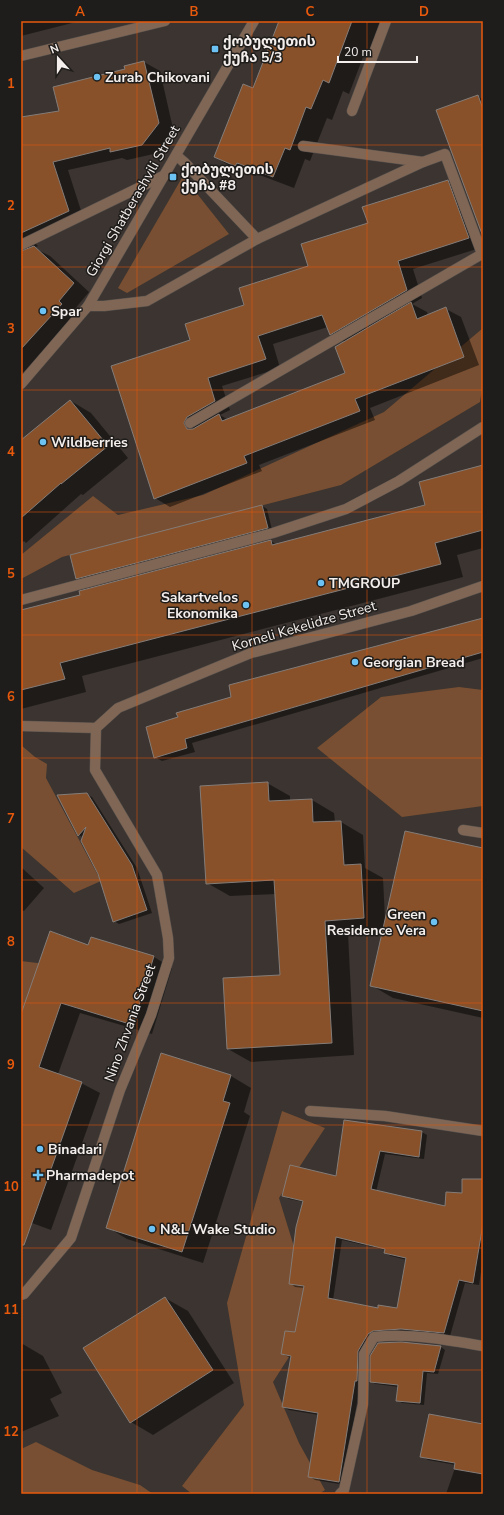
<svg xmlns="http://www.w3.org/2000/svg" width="504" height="1515" font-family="'Nunito Sans','Noto Sans Georgian',sans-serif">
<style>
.green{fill:#784f32}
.shadow{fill:#0007;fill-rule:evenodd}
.building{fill:#885129;stroke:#847c78;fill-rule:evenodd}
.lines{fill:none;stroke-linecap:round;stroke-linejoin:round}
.lane-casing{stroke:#59524e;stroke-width:11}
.street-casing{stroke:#59524e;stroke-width:11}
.lane{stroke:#7f6655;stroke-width:10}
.street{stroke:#7f6655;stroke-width:10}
.grid{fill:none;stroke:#e8590c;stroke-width:1;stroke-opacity:0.55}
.poi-dot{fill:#6cc3f3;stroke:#1f1d1b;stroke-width:1.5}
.labels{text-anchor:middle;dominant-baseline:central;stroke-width:3;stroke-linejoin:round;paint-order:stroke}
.poi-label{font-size:14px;font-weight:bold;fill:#f4efed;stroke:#1f1d1b;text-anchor:start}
.street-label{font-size:14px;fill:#f4efed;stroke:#1f1d1b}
.neatline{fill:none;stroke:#e8590c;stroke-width:1.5}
.grid-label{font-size:13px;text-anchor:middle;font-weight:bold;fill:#e8590c}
</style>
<rect width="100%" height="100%" fill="#3b3430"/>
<g class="green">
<polygon points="183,176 229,234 127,293 118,288"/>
<polygon points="483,328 483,383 480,402 341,485 62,557 21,579 21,555 93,496 118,515 203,495 384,412"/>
<polygon points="459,687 483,690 483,806 402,817 317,748 381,697"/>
<polygon points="21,745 35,757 47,764 46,778 101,881 74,893 21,847"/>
<polygon points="21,961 46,964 21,1029"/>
<polygon points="282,1111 325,1128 279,1198 299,1263 324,1302 273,1382 299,1443 325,1490 319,1494 192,1494 182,1486 244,1405 227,1303"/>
<polygon points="36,1442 92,1470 140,1485 153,1494 21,1494 21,1449"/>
</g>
<g class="shadow">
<polygon points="21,21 80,21 21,36"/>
<polygon points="280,21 383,21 370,54 365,52 349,94 343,91 332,120 327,118 310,161 305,159 294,188 257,174 256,176 235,169 215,157 254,89"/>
<polygon points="144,62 160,71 174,133 158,153 127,160 122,158 68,170 84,220 35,243 38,246 34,248 50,256 89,292 74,310 77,313 21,375 21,118 60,112 126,70"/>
<polygon points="478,96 483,100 483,233 438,111"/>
<path d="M448,181L463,190L483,247L413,269L422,298L412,304L427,312L428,316L446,309L461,317L479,365L370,408L375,420L259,465L262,471L170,507L155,498L191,341L309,266L369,224ZM328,327L331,334L345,342L346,374L228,420L220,415L230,410L222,386L280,368L273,344Z"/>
<polygon points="71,401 91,413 128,458 83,495 81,494 26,543 24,541 21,543 21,442"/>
<polygon points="483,466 483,548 457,555 463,577 82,676 86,692 21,709 21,611 81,596 271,541 277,545 426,506"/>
<polygon points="262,506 267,509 272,530 81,581 76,578"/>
<polygon points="483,619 483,658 192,743 195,752 162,761 155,757 179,718 233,698"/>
<polygon points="267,783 290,796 290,801 312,800 334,813 335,822 341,822 363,835 365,868 383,878 385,919 483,849 483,1018 393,998 371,985 383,931 348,933 354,1055 251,1062 228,1049 281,976 276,894 230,896 207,883"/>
<polygon points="86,794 92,797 137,868 152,913 119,924 114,921 99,874 84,838 79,835 59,795"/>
<polygon points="21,867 44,888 24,911 21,910"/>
<polygon points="91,939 154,957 172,968 152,1034 80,1013 58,1074 81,1083 100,1093 51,1230 21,1219 21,1017 89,946"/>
<polygon points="231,1076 251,1088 244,1112 250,1116 203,1263 127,1239 107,1227"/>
<path d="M345,1121L422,1132L427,1135L424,1159L385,1154L376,1192L446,1207L483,1180V1259L479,1285L465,1283L450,1336L377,1334L363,1354L360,1383L346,1473L339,1484L315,1480L309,1476L319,1415L289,1410L284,1407L291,1358L282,1354L296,1333L305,1288L295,1287L290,1283L304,1202L289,1199L284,1196L337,1177ZM342,1240L386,1250L385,1253L391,1256L407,1260L398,1310L379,1309L333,1300Z"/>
<polygon points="165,1298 188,1311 234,1383 153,1435 131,1422"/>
<polygon points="21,1343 43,1356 62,1393 50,1399 59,1416 21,1432"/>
<polygon points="441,1347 445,1350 438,1374 427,1373 424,1405 402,1403 397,1400 399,1387 376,1384 371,1382"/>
<polygon points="483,1435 483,1494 446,1494 456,1465 428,1460 422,1456"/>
</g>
<g class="building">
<polygon points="279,21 352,21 329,83 323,80 311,109 306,107 290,150 285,148 273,177 237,163 235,166 214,157 243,84 253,88"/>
<polygon points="144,61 159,123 142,145 110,152 110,148 53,162 69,211 21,233 21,117 59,111 53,87 125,69 124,66"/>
<polygon points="478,95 483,109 483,233 482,234 436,110"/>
<polygon points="448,180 469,238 398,261 407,290 330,335 322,315 258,336 266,359 208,378 215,401 187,417 184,423 187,429 193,429 219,414 222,421 345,373 335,347 411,302 417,319 446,307 464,357 355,399 360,411 244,456 247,463 154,499 111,366 190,340 185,324 244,305 239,288 308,266 301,244 368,223 362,207"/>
<polygon points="34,246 74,283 59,301 62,304 21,349 21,251"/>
<polygon points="70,400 108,446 61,484 61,483 21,518 21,440"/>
<polygon points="483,465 483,530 435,543 441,564 60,663 65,679 21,690 21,610 80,595 79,591 271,540 272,545 425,505 419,482"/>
<polygon points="262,505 268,528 76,579 70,555"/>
<polygon points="483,618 483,652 185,739 187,748 154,758 146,727 178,717 176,713 231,697 229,685"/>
<polygon points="268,782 269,801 312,799 313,822 341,821 344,865 361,864 364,918 325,921 332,1043 227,1049 223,978 280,975 274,880 206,884 200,786"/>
<polygon points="87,793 132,865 147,910 113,922 98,874 81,841 86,827 78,836 57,795"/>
<polygon points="405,831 483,848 483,1011 370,986"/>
<polygon points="50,931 88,945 91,937 154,956 133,1025 61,1003 39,1067 82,1082 24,1245 21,1245 21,1014"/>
<polygon points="161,1053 231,1075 223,1101 230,1103 182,1252 106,1228"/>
<path d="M344,1120L422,1131L419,1157L380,1151L371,1189L445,1206L446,1192L462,1193V1179H483V1224L473,1283L459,1280L444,1333L401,1329L373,1331L368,1334L358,1351L357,1381H355L339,1482L308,1477L318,1413L282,1407L291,1356L281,1354L285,1331L295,1332L304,1286L289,1284L296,1227L303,1201L282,1196L290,1165L336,1176ZM336,1237L385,1249L384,1253L406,1258L397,1308L378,1305V1308L328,1298Z"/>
<polygon points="165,1297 213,1370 130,1423 83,1348"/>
<polygon points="401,1342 441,1346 434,1372 423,1371 420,1403 396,1401 398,1385 370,1382 370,1356 378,1343"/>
<polygon points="429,1414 483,1424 483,1474 454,1469 455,1463 420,1457"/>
</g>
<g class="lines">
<g class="lane-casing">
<g id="lane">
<polyline points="352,111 386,21"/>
<polyline points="303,146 423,162"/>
<polyline points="177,156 185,163 257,239"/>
<polyline points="88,306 104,306 147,301 257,239 423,162 445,154 482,254 190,423"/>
<polyline points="21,600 273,533 346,509 399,481 483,427"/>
<polyline points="21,726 96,728"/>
<polyline points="310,1111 385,1116 483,1131"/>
<path d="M340,1494L344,1490L363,1404L364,1354L374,1337C410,1333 447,1340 483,1346"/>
</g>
</g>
<g class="street-casing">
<g id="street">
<polyline points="21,56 165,21"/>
<polyline points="21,245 165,175"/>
<polyline points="21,384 88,306 254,21"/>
<polyline points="463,830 483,833"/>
<polyline points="21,1295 24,1294 71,1238 120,1090 151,1015 169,958 168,938 157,875 95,770 96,728 118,708 251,653 411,611 483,586"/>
</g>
</g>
<use href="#lane" class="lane"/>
<use href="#street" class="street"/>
</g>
<path class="grid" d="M137,21V1494M252,21V1494M367,21V1494M21,145H483M21,267H483M21,390H483M21,512H483M21,635H483M21,758H483M21,880H483M21,1003H483M21,1125H483M21,1248H483M21,1370H483"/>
<g class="poi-dot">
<rect x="211" y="45" width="8" height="8" rx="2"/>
<circle cx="97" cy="77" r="4"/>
<rect x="169" y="173" width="8" height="8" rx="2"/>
<circle cx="43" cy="311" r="4"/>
<circle cx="43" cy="442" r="4"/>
<circle cx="321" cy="583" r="4"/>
<circle cx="246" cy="605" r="4"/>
<circle cx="355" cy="662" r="4"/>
<circle cx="434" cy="922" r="4"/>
<circle cx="40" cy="1149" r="4"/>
<path d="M36 1169h4v4h4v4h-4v4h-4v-4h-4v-4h4z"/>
<circle cx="152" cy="1229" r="4"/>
</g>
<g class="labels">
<g class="poi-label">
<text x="223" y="41">ქობულეთის<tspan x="223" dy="16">ქუჩა 5/3</tspan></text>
<text x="105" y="77">Zurab Chikovani</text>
<text x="181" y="169">ქობულეთის<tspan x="181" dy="16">ქუჩა #8</tspan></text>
<text x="51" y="311">Spar</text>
<text x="51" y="442">Wildberries</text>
<text x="329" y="583">TMGROUP</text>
<text x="238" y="597" text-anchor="end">Sakartvelos<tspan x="238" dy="16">Ekonomika</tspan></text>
<text x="363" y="662">Georgian Bread</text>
<text x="426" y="914" text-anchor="end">Green<tspan x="426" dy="16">Residence Vera</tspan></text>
<text x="48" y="1149">Binadari</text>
<text x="46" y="1175">Pharmadepot</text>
<text x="160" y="1229">N&amp;L Wake Studio</text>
</g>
<g class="street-label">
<text transform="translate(133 201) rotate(-60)">Giorgi Shatberashvili Street</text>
<text transform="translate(304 626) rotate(-16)">Korneli Kekelidze Street</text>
<text transform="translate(130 1023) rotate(-70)">Nino Zhvania Street</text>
</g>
</g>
<rect width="504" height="1515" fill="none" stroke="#1f1d1b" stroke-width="44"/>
<g transform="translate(58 58) rotate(339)" stroke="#1f1d1b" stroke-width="3" paint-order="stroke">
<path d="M0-3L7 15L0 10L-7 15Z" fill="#f4efed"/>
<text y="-6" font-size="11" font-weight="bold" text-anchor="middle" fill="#f4efed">N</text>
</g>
<path d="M338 56v6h79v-6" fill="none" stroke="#f4efed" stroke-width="2"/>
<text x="344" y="56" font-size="12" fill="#f4efed" stroke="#1f1d1b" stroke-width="3" paint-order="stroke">20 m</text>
<rect x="22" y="22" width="460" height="1471" class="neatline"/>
<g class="grid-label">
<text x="80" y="16">A</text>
<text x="194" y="16">B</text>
<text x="310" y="16">C</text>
<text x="424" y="16">D</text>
<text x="11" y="88">1</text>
<text x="11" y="210">2</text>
<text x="11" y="333">3</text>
<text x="11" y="456">4</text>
<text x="11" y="578">5</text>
<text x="11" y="701">6</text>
<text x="11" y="823">7</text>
<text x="11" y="946">8</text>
<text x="11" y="1069">9</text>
<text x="11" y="1191">10</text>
<text x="11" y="1314">11</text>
<text x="11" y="1436">12</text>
</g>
</svg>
